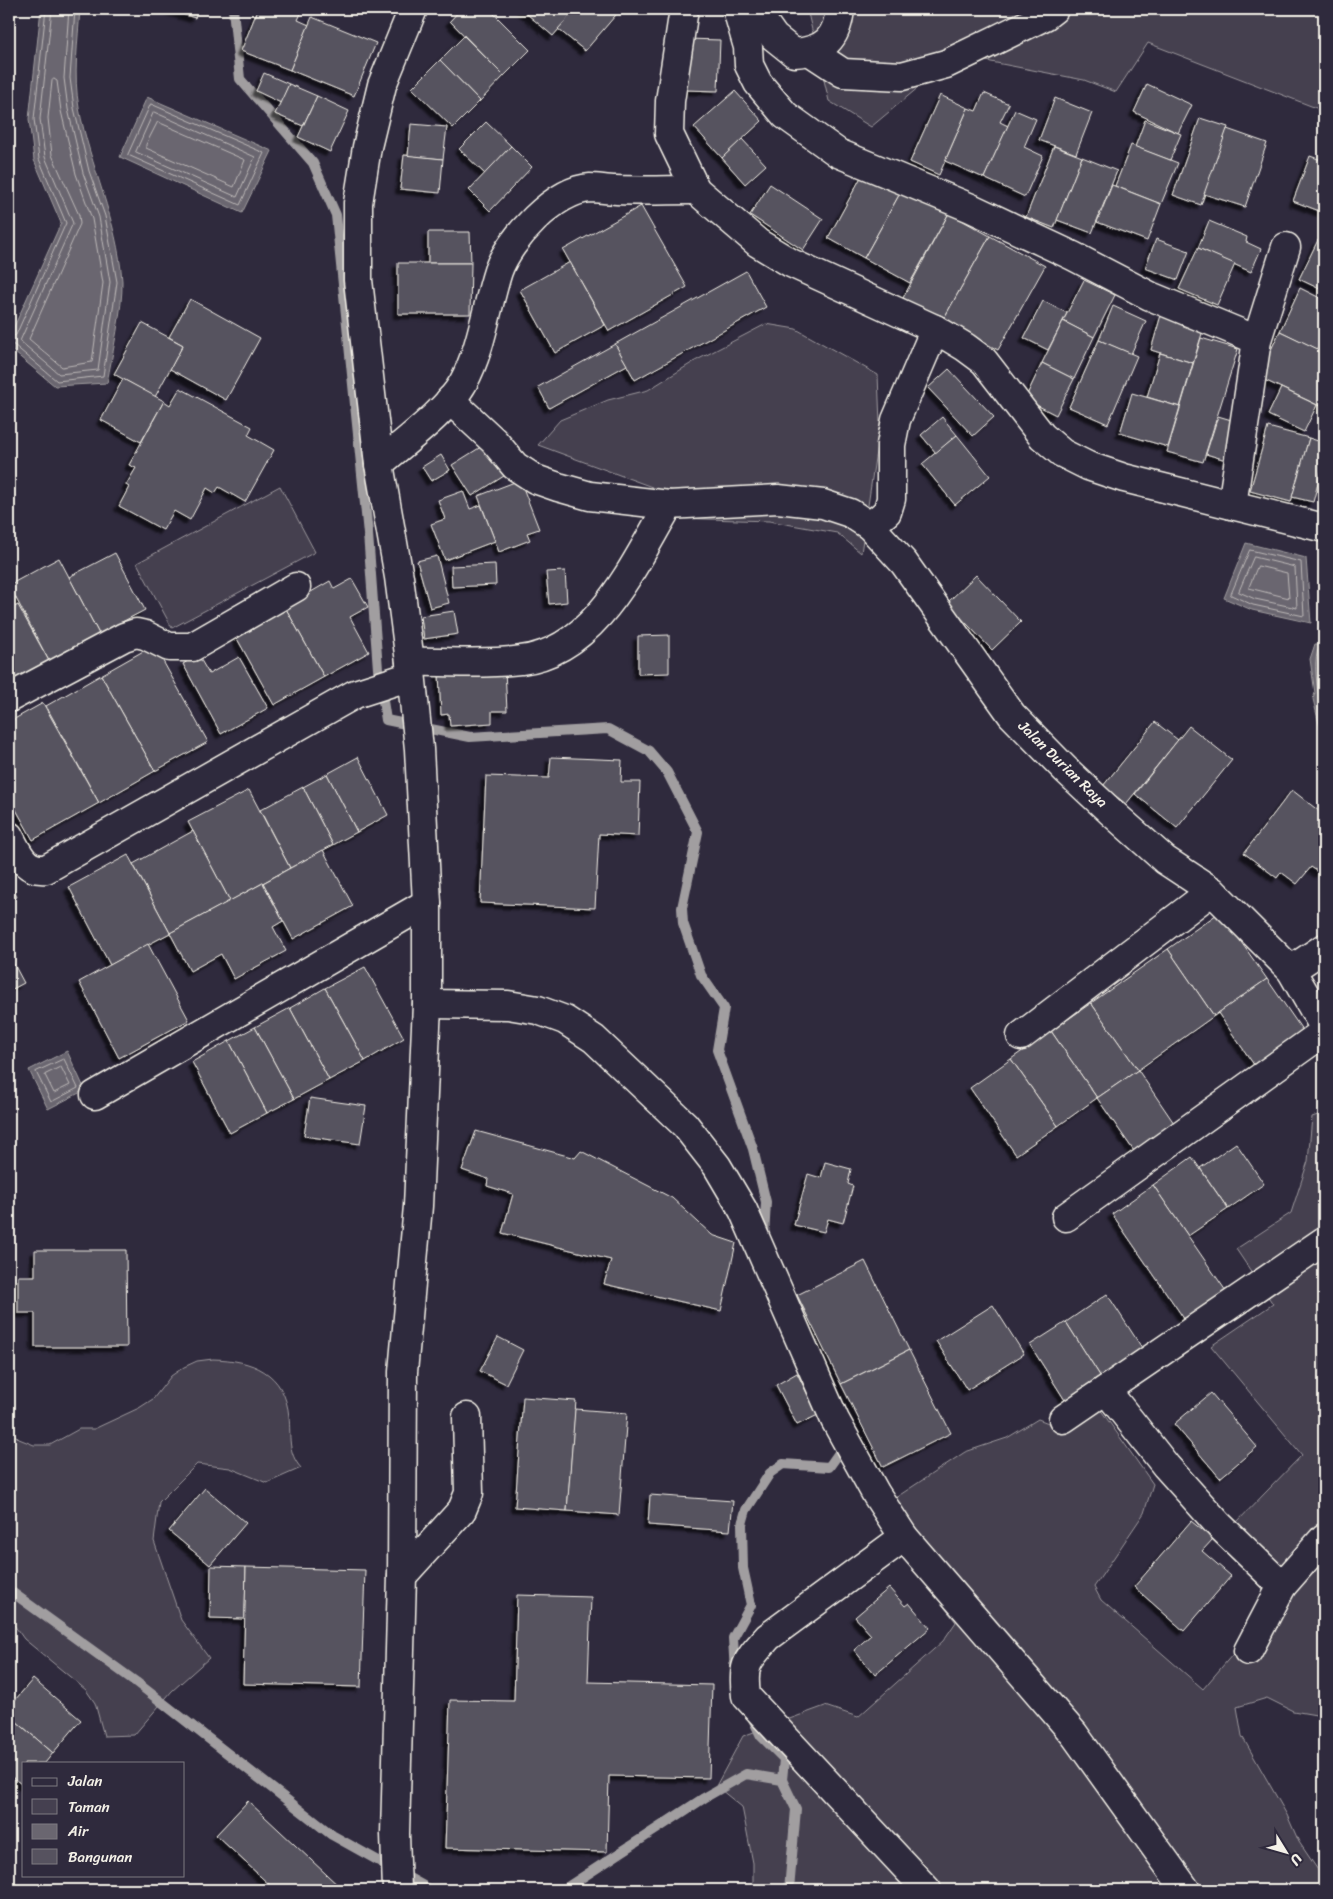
<svg xmlns="http://www.w3.org/2000/svg" width="1333" height="1899" font-family="Sriracha,sans-serif">
<style>
.green{fill:#454050;stroke:#9c989c}
.water{fill:#6a6670;stroke:#a19ea0}
.lines{fill:none;stroke-linecap:round;stroke-linejoin:round}
.shore{stroke:#bdb9b8;stroke-width:1}
.stream{stroke:#a19ea0;stroke-width:10}
.building{fill:#56525f;stroke:#f4f1e8;filter:url(#shadow)}
.minor-casing{stroke:#f4f1e8;stroke-width:31}
.minor{stroke:#2f2a3d;stroke-width:28}
.labels{text-anchor:middle;dominant-baseline:central;stroke-width:4;stroke-linejoin:round;paint-order:stroke}
.street-label{font-size:15px;fill:#f4f1e8;stroke:#2f2a3d}
</style>
<defs>
<filter id="shadow"><feDropShadow dx="-4.5" dy="4.5" stdDeviation="1" flood-color="#0009"/></filter>
</defs>
<rect width="100%" height="100%" fill="#2f2a3d"/>
<filter id="ink" filterUnits="userSpaceOnUse"><feTurbulence type="fractalNoise" baseFrequency=".02" numOctaves="2"/><feDisplacementMap in="SourceGraphic" scale="10" xChannelSelector="R" yChannelSelector="G"/><feConvolveMatrix kernelMatrix="1 2 1 2 8 2 1 2 1" color-interpolation-filters="sRGB"/></filter>
<g filter="url(#ink)">
<g class="green">
<polygon points="807,9 1324,9 1324,111 1148,43 1116,92 1084,80 986,61 938,71 871,127 829,101"/>
<polygon points="766,324 796,329 878,375 880,424 861,553 837,533 769,521 676,518 652,487 538,445 560,420 608,400 648,390 695,361"/>
<polygon points="280,486 315,552 172,628 137,563"/>
<polygon points="1324,1113 1324,1713 1322,1716 1293,1711 1267,1698 1237,1707 1242,1736 1287,1815 1299,1842 1324,1879 1324,1890 753,1890 753,1863 742,1807 716,1786 743,1736 825,1706 858,1717 943,1641 956,1622 911,1565 874,1512 965,1452 1007,1438 1038,1419 1064,1429 1100,1409 1153,1484 1144,1513 1094,1587 1101,1600 1203,1689 1281,1598 1233,1526 1302,1455 1211,1346 1273,1304 1236,1249 1291,1213 1308,1161 1312,1117"/>
<path d="M213,1359C252,1360 285,1372 289,1417C291,1437 287,1452 301,1468L267,1483L230,1468L197,1464L159,1502L154,1541L181,1620L209,1658L172,1691L134,1735L104,1736L95,1703L86,1690L24,1639L9,1618V1429L19,1439L34,1445H50L79,1429H94L139,1408L153,1399L171,1376L184,1367L197,1361Z"/>
</g>
<g class="water">
<path d="M41,9H80C78,42 73,75 79,108C90,166 118,221 122,281C123,308 112,355 107,383L55,386L9,348V338L61,223L34,160L29,119Z"/>
<polygon points="147,97 272,151 242,213 120,157"/>
<polygon points="1246,543 1306,558 1311,623 1252,610 1224,598"/>
<polygon points="1315,644 1324,644 1324,744 1313,699 1315,693 1310,659"/>
<polygon points="67,1051 85,1090 48,1109 29,1070"/>
</g>
<g class="lines">
<g class="shore">
<polyline points="52,9 40,119 45,157 73,223 20,341 59,374 98,370 110,282 99,217 83,173 68,109 64,78 69,9"/>
<polygon points="54,79 57,81 61,111 76,174 92,219 103,283 92,362 62,367 29,339 80,224 79,215 52,155 48,118 52,81"/>
<polygon points="151,104 264,153 240,205 128,155"/>
<polygon points="154,112 255,157 237,197 136,152"/>
<polygon points="158,122 245,160 234,187 146,148 146,145"/>
<polyline points="9,338 16,335 66,223 39,159 34,119 46,9"/>
<polyline points="9,344 14,345 57,381 103,376 117,282 105,216 89,171 74,108 70,78 75,9"/>
<polygon points="1250,550 1301,562 1304,616 1253,605 1231,595"/>
<polygon points="1254,557 1295,567 1297,608 1255,599 1239,592"/>
<polygon points="1258,566 1287,573 1289,598 1249,588"/>
<path d="M1324,649L1318,650C1312,668 1320,704 1324,723"/>
<polygon points="64,1059 78,1088 51,1102 36,1072"/>
<polygon points="61,1067 70,1085 54,1093 45,1075"/>
</g>
<g class="stream">
<polyline points="233,9 240,79 313,163 336,215 368,534 378,669 386,720 470,737 608,729 649,751 667,772 698,832 682,908 683,923 701,975 724,1008 717,1050 753,1149 766,1202 764,1237"/>
<polyline points="9,1590 136,1682 332,1835 431,1890"/>
<polyline points="735,1674 733,1638 751,1605 743,1568 742,1524 746,1510 770,1473 783,1464 829,1467 846,1443"/>
<polyline points="752,1717 761,1736 784,1759 782,1780"/>
<polyline points="563,1890 704,1798 746,1774 782,1780 796,1809 789,1890"/>
</g>
</g>
<g class="building">
<polygon points="166,9 198,9 195,18"/>
<polygon points="258,9 274,11 275,9 303,9 298,20 309,25 290,70 241,51"/>
<polygon points="461,9 489,9 530,50 504,76 450,21"/>
<polygon points="521,9 576,9 553,36"/>
<polygon points="576,9 621,9 585,51 558,29"/>
<polygon points="312,17 376,43 354,96 290,70"/>
<polygon points="464,36 504,76 480,101 440,60"/>
<polygon points="687,39 720,40 718,91 685,90"/>
<polygon points="440,60 480,101 453,128 412,88"/>
<polygon points="264,73 289,84 281,103 256,91"/>
<polygon points="289,84 317,96 303,126 275,114"/>
<polygon points="1147,84 1192,105 1178,133 1134,112"/>
<polygon points="735,91 762,121 722,158 694,127"/>
<polygon points="984,93 1009,104 1000,122 1008,126 984,178 945,161 968,108 976,111"/>
<polygon points="940,95 968,108 939,175 910,162"/>
<polygon points="317,96 349,111 330,152 298,137"/>
<polygon points="1055,98 1092,113 1076,154 1039,140"/>
<polygon points="1015,110 1036,119 1024,147 1043,156 1025,197 984,178"/>
<polygon points="1200,118 1228,127 1201,205 1173,195"/>
<polygon points="1145,120 1181,134 1170,160 1135,147"/>
<polygon points="486,122 511,146 485,174 459,149"/>
<polygon points="411,124 447,127 443,159 408,156"/>
<polygon points="1227,129 1267,143 1245,207 1204,194"/>
<polygon points="742,139 766,165 745,184 722,158"/>
<polygon points="1131,145 1178,163 1161,204 1115,186"/>
<polygon points="511,146 532,167 490,211 469,190"/>
<polygon points="1054,146 1082,157 1054,228 1026,217"/>
<polygon points="404,155 443,159 440,193 400,189"/>
<polygon points="1310,156 1324,161 1324,205 1322,212 1293,201"/>
<polygon points="1082,157 1117,171 1092,233 1057,220"/>
<polygon points="866,168 903,188 864,258 828,238"/>
<polygon points="770,184 823,219 803,250 750,215"/>
<polygon points="1112,185 1161,204 1147,241 1097,222"/>
<polygon points="903,188 949,213 910,283 864,258"/>
<polygon points="641,206 687,287 609,331 563,250"/>
<polygon points="949,213 990,236 943,320 903,298"/>
<polygon points="1209,221 1247,237 1246,242 1261,249 1251,272 1198,248"/>
<polygon points="428,232 470,232 471,263 428,263"/>
<polygon points="990,236 1045,266 998,350 943,320"/>
<polygon points="1156,239 1189,251 1178,280 1145,268"/>
<polygon points="1318,240 1324,244 1324,291 1299,279"/>
<polygon points="1198,248 1235,264 1217,305 1179,289"/>
<polygon points="570,262 605,325 555,353 520,290"/>
<polygon points="398,263 471,263 470,314 398,314"/>
<polygon points="746,271 766,307 635,380 615,344"/>
<polygon points="1084,280 1115,295 1094,337 1063,321"/>
<polygon points="1300,288 1324,300 1324,345 1321,351 1280,331"/>
<polygon points="190,299 260,338 226,400 170,369 183,345 169,337"/>
<polygon points="1043,301 1067,313 1048,350 1024,338"/>
<polygon points="1113,306 1146,321 1131,354 1099,340"/>
<polygon points="1161,315 1204,327 1193,363 1151,350"/>
<polygon points="1063,321 1094,337 1074,379 1042,363"/>
<polygon points="142,323 183,345 155,397 114,374"/>
<polygon points="1280,331 1324,352 1324,408 1258,377"/>
<polygon points="1201,338 1238,349 1203,462 1167,452"/>
<polygon points="1099,340 1137,356 1108,424 1069,407"/>
<polygon points="615,344 627,365 549,408 538,387"/>
<polygon points="1160,353 1193,363 1180,407 1147,397"/>
<polygon points="1042,363 1074,379 1056,415 1025,399"/>
<polygon points="949,369 994,417 973,436 928,388"/>
<polygon points="123,379 164,401 141,442 101,420"/>
<polygon points="180,388 252,427 248,435 274,450 245,502 219,487 215,493 207,488 190,520 174,511 163,530 119,506 129,487 126,485 136,468 129,465 164,401 170,405"/>
<polygon points="1281,388 1317,405 1304,432 1268,415"/>
<polygon points="1132,393 1180,407 1168,447 1120,433"/>
<polygon points="1218,416 1238,422 1226,460 1206,454"/>
<polygon points="942,417 957,435 936,453 921,435"/>
<polygon points="1268,427 1309,438 1291,502 1250,491"/>
<polygon points="957,435 990,476 955,505 922,464"/>
<polygon points="1309,438 1324,443 1324,461 1313,502 1292,497"/>
<polygon points="484,445 504,476 472,496 452,465"/>
<polygon points="441,455 450,470 431,481 422,467"/>
<polygon points="520,480 539,529 527,533 530,540 499,552 478,496"/>
<polygon points="463,491 470,509 481,505 495,541 445,560 431,524 445,519 438,500"/>
<polygon points="115,553 145,610 99,634 69,577"/>
<polygon points="437,556 449,603 430,608 417,561"/>
<polygon points="59,558 99,634 49,661 9,585"/>
<polygon points="495,564 496,585 452,587 451,566"/>
<polygon points="565,571 567,602 549,604 546,572"/>
<polygon points="976,575 1021,622 992,650 947,603"/>
<polygon points="352,579 368,607 350,617 369,652 324,677 285,607 330,581 334,589"/>
<polygon points="18,605 49,661 9,683 9,610"/>
<polygon points="285,607 324,677 274,705 235,635"/>
<polygon points="454,611 458,634 424,639 421,616"/>
<polygon points="669,635 669,673 638,674 638,636"/>
<polygon points="154,645 208,742 155,771 101,675"/>
<polygon points="198,655 209,674 239,657 268,708 221,734 183,664"/>
<polygon points="505,669 507,711 492,711 492,723 450,726 449,714 441,715 439,673"/>
<polygon points="101,675 155,771 99,803 46,706"/>
<polygon points="43,703 99,803 33,840 9,797 9,722"/>
<polygon points="1155,722 1178,740 1126,804 1103,786"/>
<polygon points="1189,726 1232,760 1177,828 1135,794"/>
<polygon points="358,757 388,815 357,832 327,774"/>
<polygon points="551,757 622,760 621,782 640,782 638,836 599,834 595,908 480,903 486,776 549,778"/>
<polygon points="327,774 357,832 333,845 303,787"/>
<polygon points="303,787 333,845 290,868 260,810"/>
<polygon points="249,790 290,868 230,901 188,822"/>
<polygon points="1292,790 1324,815 1317,825 1324,831 1324,867 1320,873 1311,867 1297,884 1281,872 1277,878 1244,853"/>
<polygon points="193,831 230,901 170,933 133,864"/>
<polygon points="323,850 353,906 293,939 263,883"/>
<polygon points="128,855 170,933 110,965 69,887"/>
<polygon points="9,881 17,897 9,901"/>
<polygon points="263,883 283,921 273,927 286,951 234,979 221,954 190,971 170,933"/>
<polygon points="1220,912 1267,979 1214,1016 1168,949"/>
<polygon points="148,944 189,1020 119,1058 79,982"/>
<polygon points="1168,949 1214,1016 1138,1070 1091,1003"/>
<polygon points="9,955 24,983 9,991"/>
<polygon points="365,967 404,1038 365,1061 325,988"/>
<polygon points="1267,979 1305,1034 1257,1069 1218,1013"/>
<polygon points="325,988 365,1061 329,1080 290,1008"/>
<polygon points="1091,1003 1138,1070 1097,1098 1051,1031"/>
<polygon points="290,1008 329,1080 294,1099 255,1027"/>
<polygon points="255,1027 294,1099 267,1113 229,1041"/>
<polygon points="1051,1031 1097,1098 1058,1126 1011,1059"/>
<polygon points="229,1041 267,1113 230,1133 192,1062"/>
<polygon points="1011,1059 1058,1126 1016,1155 970,1088"/>
<polygon points="1138,1070 1176,1126 1136,1154 1097,1098"/>
<polygon points="310,1098 366,1106 360,1144 304,1136"/>
<polygon points="476,1131 575,1158 581,1151 672,1198 712,1235 736,1243 721,1311 604,1284 611,1260 502,1233 513,1194 487,1186 488,1179 462,1170"/>
<polygon points="1236,1143 1264,1184 1228,1209 1200,1168"/>
<polygon points="1192,1157 1228,1209 1188,1236 1153,1185"/>
<polygon points="825,1162 851,1169 848,1184 853,1186 843,1223 828,1219 824,1232 794,1225 808,1174 821,1178"/>
<polygon points="1153,1185 1228,1294 1187,1323 1112,1214"/>
<polygon points="35,1250 126,1250 127,1347 35,1347 35,1313 18,1313 18,1276 35,1276"/>
<polygon points="865,1261 909,1350 841,1384 797,1295"/>
<polygon points="1107,1294 1146,1354 1104,1382 1066,1322"/>
<polygon points="993,1305 1024,1354 967,1390 936,1341"/>
<polygon points="1066,1322 1104,1382 1068,1405 1030,1345"/>
<polygon points="498,1337 523,1350 506,1384 480,1371"/>
<polygon points="909,1350 951,1433 883,1467 841,1384"/>
<polygon points="797,1373 818,1415 797,1425 776,1385"/>
<polygon points="1211,1393 1257,1447 1220,1478 1174,1424"/>
<polygon points="523,1397 576,1401 567,1511 515,1507"/>
<polygon points="575,1409 627,1413 619,1515 567,1511"/>
<polygon points="205,1488 246,1523 210,1565 169,1531"/>
<polygon points="650,1495 733,1501 730,1531 648,1525"/>
<polygon points="1191,1521 1213,1539 1202,1551 1231,1576 1184,1631 1134,1587"/>
<polygon points="211,1566 246,1567 245,1619 210,1618"/>
<polygon points="246,1567 365,1570 361,1687 243,1684"/>
<polygon points="889,1588 905,1606 909,1603 930,1628 875,1675 854,1650 871,1635 855,1617"/>
<polygon points="517,1595 591,1597 588,1682 712,1685 709,1778 609,1776 607,1852 445,1848 450,1700 514,1701"/>
<polygon points="33,1679 81,1720 53,1753 9,1715 9,1707"/>
<polygon points="9,1715 53,1753 45,1763 24,1763 24,1786 9,1775"/>
<polygon points="248,1801 342,1889 341,1890 275,1890 216,1835"/>
</g>
<g class="lines">
<g class="minor-casing">
<g id="minor">
<polyline points="684,9 670,101 669,134 696,190 758,243 791,263 935,329 965,347 984,361 1042,436 1062,453 1088,466 1124,478 1324,528"/>
<polyline points="737,9 748,47 749,65 758,83 785,115 838,153 971,208 1073,256 1150,296 1257,340"/>
<path d="M754,9L774,37L794,53C824,51 837,39 840,9"/>
<polyline points="811,52 843,73 902,76 946,64 1045,16 1054,9"/>
<polyline points="450,400 494,441 515,466 535,479 558,487 590,496 669,505 778,499 823,504 850,513 870,526 904,563 1012,715 1066,770 1110,811 1165,860 1212,891 1291,970 1324,1027"/>
<path d="M379,464C403,443 448,410 463,383C482,348 486,308 498,271C509,240 555,190 590,188C598,188 607,190 616,190C643,191 669,190 696,190"/>
<polyline points="1232,505 1257,340 1286,247"/>
<polyline points="870,526 887,512 891,499 891,445 896,420 935,329"/>
<path d="M410,662C446,661 486,665 521,660C597,651 634,563 669,505"/>
<polyline points="9,698 124,637 136,633 145,635 169,647 192,647 296,587"/>
<path d="M9,836C19,854 24,871 46,869L355,694L411,676"/>
<polyline points="1291,970 1324,948"/>
<polyline points="427,1004 508,1005 538,1010 565,1020 594,1039 685,1125 717,1166 743,1210 835,1420 876,1494 904,1537 1074,1734 1186,1890"/>
<polyline points="1021,1036 1212,891"/>
<polyline points="95,1095 427,903"/>
<polyline points="1066,1217 1324,1032"/>
<polyline points="1106,1390 1166,1466 1219,1525 1282,1586"/>
<polyline points="1063,1419 1324,1241"/>
<path d="M904,1537L768,1637C747,1661 742,1663 746,1696L927,1890"/>
<polyline points="402,1576 462,1510 469,1493 467,1417"/>
<polyline points="1248,1651 1282,1586 1324,1538"/>
<polyline points="397,1890 395,1834 402,1576 403,1372 418,1206 427,1004 427,903 419,749 410,662 399,577 379,464 358,280 358,203 367,147 382,85 413,9"/>
</g>
</g>
<use href="#minor" class="minor"/>
</g>
</g>
<g class="labels">
<g class="street-label">
<text transform="translate(1063 764) rotate(44)">Jalan Durian Raya</text>
</g>
</g>
<rect width="1333" height="1899" fill="none" stroke="#2f2a3d" stroke-width="30"/>
<rect x="15" y="15" width="1303" height="1869" fill="none" stroke="#f4f1e8" stroke-width="2" filter="url(#ink)"/>
<rect x="22" y="1762" width="162" height="115" fill="#2f2a3d" stroke="#7e7a81"/>
<rect x="32" y="1778" width="25" height="8" fill="#2f2a3d" stroke="#7e7a81"/>
<text x="68" y="1786" font-size="15" fill="#f4f1e8">Jalan</text>
<rect x="32" y="1799" width="25" height="15" fill="#454050" stroke="#7e7a81"/>
<text x="68" y="1812" font-size="15" fill="#f4f1e8">Taman</text>
<rect x="32" y="1824" width="25" height="15" fill="#6a6670" stroke="#7e7a81"/>
<text x="68" y="1836" font-size="15" fill="#f4f1e8">Air</text>
<rect x="32" y="1849" width="25" height="15" fill="#56525f" stroke="#7e7a81"/>
<text x="68" y="1862" font-size="15" fill="#f4f1e8">Bangunan</text>
<g transform="translate(1286 1852) rotate(127)" stroke="#2f2a3d" stroke-width="4" paint-order="stroke">
<path d="M0-4L9 19L0 12L-9 19Z" fill="#f4f1e8"/>
<text y="-8" font-size="14" font-weight="bold" text-anchor="middle" fill="#f4f1e8">U</text>
</g>
</svg>
